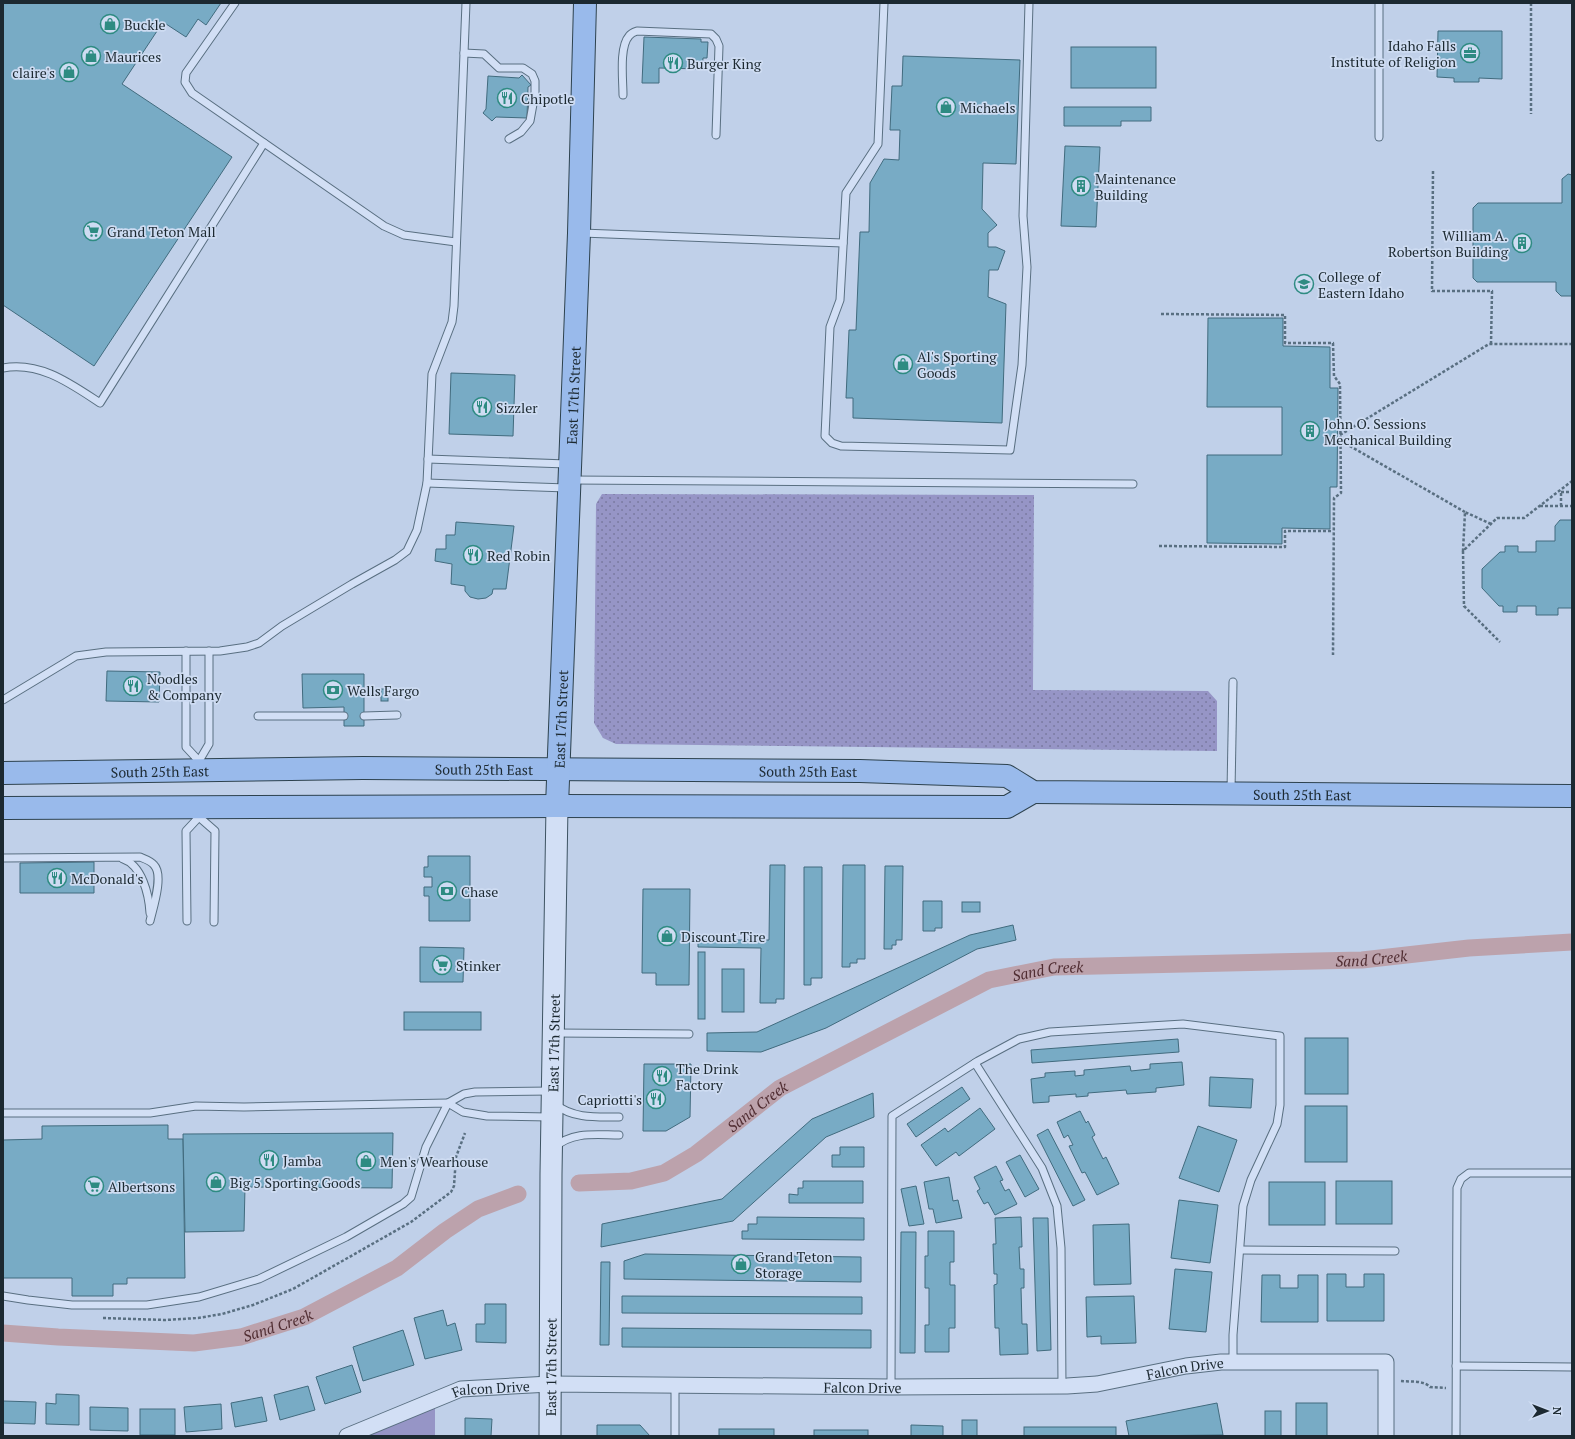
<svg xmlns="http://www.w3.org/2000/svg" width="1575" height="1439" font-family="'PT Serif',serif">
<style>
.grass{fill:url(#grass-dots)}
.park{fill:#9695c6}
.lines{fill:none;stroke-linecap:round;stroke-linejoin:round}
.canal{stroke:#bca2ac;stroke-width:17}
.building{fill:#78abc5;stroke:#416b7e}
.lane-casing{stroke:#596f81;stroke-width:9}
.street-casing{stroke:#596f81;stroke-width:17}
.secondary-casing{stroke:#3d5362;stroke-width:23}
.primary-casing{stroke:#2d424e;stroke-width:24}
.path{stroke:#596f81;stroke-width:2.5;stroke-dasharray:3 2;stroke-linecap:butt}
.lane{stroke:#d2dff5;stroke-width:7}
.street{stroke:#d2dff5;stroke-width:15}
.secondary{stroke:#d2dff5;stroke-width:21}
.primary{stroke:#99baeb;stroke-width:22}
.labels{text-anchor:middle;dominant-baseline:central;stroke-width:3.5;stroke-linejoin:round;paint-order:stroke}
.poi-label{font-size:14px;fill:#1c2931;stroke:#cedcf2;text-anchor:start}
.street-label{font-size:14px;fill:#1c2931;stroke:#cedcf2}
.water-label{font-size:15px;font-style:italic;fill:#502d32;stroke:#cedcf2}
</style>
<defs>
<pattern id="grass-dots" width="8" height="8" patternUnits="userSpaceOnUse"><rect width="8" height="8" fill="#9695c6"/><path d="M2 2h.1M6 6h.1" fill="none" stroke="#7a7aa1" stroke-width="1.8" stroke-linecap="round"/></pattern>
</defs>
<rect width="100%" height="100%" fill="#c0d0e9"/>
<polygon class="grass" points="602,494 1034,495 1033,690 1208,691 1217,701 1217,751 616,744 603,738 594,723 596,504"/>
<polygon class="park" points="435,1400 435,1436 348,1436"/>
<g class="lines">
<g class="canal">
<path id="s1" d="M579,1183L631,1181L664,1173L696,1154L780,1088L989,980L1054,967L1362,960L1469,948L1572,942"/>
<path id="s2" d="M3,1333L58,1337L194,1343L241,1337L304,1317L397,1268L445,1231L478,1209L518,1194"/>
</g>
</g>
<g class="building">
<polygon points="3,3 221,3 206,25 198,19 186,37 163,22 122,84 232,157 94,366 3,305"/>
<polygon points="1438,31 1502,31 1502,79 1479,78 1479,82 1454,82 1454,78 1437,77"/>
<polygon points="644,37 701,39 701,42 708,42 707,58 703,58 702,69 659,68 659,83 642,83"/>
<rect x="1071" y="47" width="85" height="41"/>
<polygon points="903,56 1020,60 1016,164 983,163 982,209 997,225 988,233 988,247 996,247 1005,251 998,270 989,270 988,297 1006,304 1002,423 853,418 853,398 846,398 849,330 856,330 860,232 869,232 870,183 884,159 899,160 900,130 890,130 892,86 902,86"/>
<polygon points="522,75 531,85 528,87 527,118 496,117 492,121 483,113 486,109 488,76 519,78"/>
<polygon points="1064,107 1151,107 1151,121 1121,121 1121,126 1064,126"/>
<polygon points="1065,146 1100,147 1096,227 1061,226"/>
<polygon points="1568,174 1572,175 1572,296 1561,296 1556,291 1556,282 1477,282 1473,278 1473,208 1478,203 1562,203 1562,179"/>
<polygon points="1208,318 1283,318 1283,346 1330,347 1330,388 1338,388 1337,487 1330,487 1330,529 1282,528 1282,544 1207,543 1207,455 1282,455 1282,407 1207,407"/>
<polygon points="451,373 515,375 513,436 449,434"/>
<polygon points="1560,520 1572,520 1572,608 1558,608 1558,615 1536,615 1536,606 1517,606 1517,612 1503,612 1503,606 1499,606 1482,588 1482,569 1500,552 1505,552 1505,546 1518,546 1518,552 1536,552 1536,541 1555,541 1555,526"/>
<polygon points="456,522 514,526 506,589 493,589 492,594 486,598 478,599 470,597 465,591 465,586 451,584 452,564 435,561 436,549 446,549 446,535 455,535"/>
<polygon points="107,671 160,672 159,702 106,701"/>
<polygon points="302,674 364,674 364,726 344,726 344,707 303,708"/>
<rect x="381" y="689" width="7" height="12"/>
<polygon points="428,856 470,856 470,921 429,921 429,896 424,896 424,887 432,887 432,877 424,877 424,867 428,867"/>
<polygon points="94,862 94,893 20,893 20,863"/>
<polygon points="770,865 785,865 784,999 776,999 776,1003 760,1003 761,948 698,947 698,940 769,940"/>
<polygon points="843,865 865,865 865,959 857,959 857,963 850,963 850,967 842,967"/>
<polygon points="885,866 903,866 902,940 896,940 896,945 892,945 892,949 884,949"/>
<polygon points="804,867 822,867 822,978 811,978 811,985 804,985"/>
<polygon points="643,889 690,889 689,985 656,985 656,973 642,973"/>
<polygon points="923,901 942,901 942,928 935,928 935,931 923,931"/>
<rect x="962" y="902" width="18" height="10"/>
<polygon points="1013,925 1016,940 977,949 826,1028 761,1052 707,1051 707,1033 757,1032 970,935"/>
<polygon points="420,947 464,948 463,982 420,982"/>
<rect x="698" y="952" width="7" height="67"/>
<rect x="722" y="969" width="22" height="43"/>
<rect x="404" y="1012" width="77" height="18"/>
<rect x="1305" y="1038" width="43" height="56"/>
<polygon points="1178,1039 1179,1052 1032,1063 1031,1050"/>
<polygon points="1182,1062 1184,1085 1156,1088 1156,1092 1127,1094 1126,1090 1088,1093 1088,1096 1076,1097 1076,1094 1049,1096 1049,1102 1033,1103 1031,1079 1045,1077 1045,1073 1075,1071 1075,1076 1084,1075 1084,1070 1130,1066 1131,1071 1150,1069 1150,1064"/>
<polygon points="644,1064 691,1064 690,1117 666,1131 643,1131"/>
<polygon points="1210,1077 1253,1079 1251,1108 1209,1106"/>
<polygon points="962,1087 970,1099 916,1137 907,1124"/>
<polygon points="873,1093 874,1117 826,1137 733,1221 601,1247 602,1224 722,1199 812,1119"/>
<rect x="1305" y="1106" width="42" height="56"/>
<polygon points="980,1108 995,1129 959,1156 956,1152 936,1166 921,1145 945,1128 948,1132"/>
<polygon points="1080,1111 1086,1123 1088,1121 1095,1135 1092,1137 1103,1159 1106,1157 1119,1184 1097,1195 1085,1172 1082,1173 1069,1146 1073,1145 1068,1135 1064,1138 1057,1122"/>
<polygon points="168,1125 168,1139 183,1139 185,1278 127,1278 127,1284 113,1284 113,1296 72,1296 72,1278 3,1278 3,1140 42,1139 42,1126"/>
<polygon points="1198,1126 1237,1140 1219,1192 1179,1178"/>
<polygon points="1048,1129 1085,1200 1073,1206 1037,1135"/>
<polygon points="393,1133 392,1188 245,1187 244,1231 185,1232 183,1134"/>
<polygon points="840,1147 864,1147 864,1167 832,1167 832,1155 840,1155"/>
<polygon points="1020,1155 1039,1189 1025,1197 1006,1162"/>
<polygon points="996,1166 1003,1180 1000,1181 1005,1191 1009,1189 1017,1204 995,1215 988,1202 984,1204 977,1191 980,1189 974,1177"/>
<polygon points="949,1177 953,1201 958,1200 962,1218 936,1223 933,1209 929,1209 924,1182"/>
<polygon points="803,1181 863,1181 863,1203 789,1203 789,1194 798,1195 798,1188 803,1188"/>
<rect x="1336" y="1181" width="56" height="43"/>
<rect x="1269" y="1182" width="56" height="43"/>
<polygon points="916,1186 924,1224 909,1226 901,1189"/>
<polygon points="1179,1200 1218,1205 1210,1263 1171,1258"/>
<polygon points="757,1217 864,1218 864,1240 742,1239 742,1231 748,1231 748,1224 757,1224"/>
<polygon points="1021,1217 1022,1247 1019,1247 1020,1269 1024,1269 1024,1288 1021,1288 1022,1324 1027,1324 1028,1354 1000,1355 999,1328 995,1328 994,1285 997,1284 997,1274 994,1274 993,1244 996,1244 995,1218"/>
<polygon points="1033,1218 1048,1218 1051,1350 1037,1351"/>
<polygon points="1129,1224 1131,1284 1094,1285 1093,1225"/>
<polygon points="928,1231 954,1231 954,1262 950,1262 950,1285 955,1285 955,1328 949,1328 949,1352 925,1352 925,1325 929,1325 929,1288 925,1288 925,1256 928,1256"/>
<polygon points="901,1232 916,1232 915,1353 900,1353"/>
<polygon points="645,1254 861,1257 861,1282 624,1279 624,1261"/>
<polygon points="601,1262 610,1262 609,1345 600,1345"/>
<polygon points="1175,1269 1212,1272 1206,1332 1169,1329"/>
<polygon points="1327,1274 1346,1274 1346,1287 1364,1287 1364,1274 1384,1274 1384,1321 1327,1321"/>
<polygon points="1262,1275 1280,1275 1280,1288 1298,1288 1298,1275 1318,1275 1318,1322 1261,1322"/>
<polygon points="622,1296 862,1297 862,1314 622,1313"/>
<polygon points="1134,1296 1136,1343 1101,1344 1101,1336 1087,1337 1086,1297"/>
<polygon points="485,1304 506,1304 506,1343 476,1342 476,1324 485,1324"/>
<polygon points="443,1310 447,1326 455,1323 462,1350 425,1359 414,1318"/>
<polygon points="622,1328 871,1330 871,1348 622,1347"/>
<polygon points="403,1330 414,1365 363,1381 353,1347"/>
<polygon points="352,1365 361,1392 325,1404 316,1377"/>
<polygon points="308,1386 315,1410 280,1420 274,1395"/>
<polygon points="56,1394 79,1395 79,1425 46,1424 46,1403 56,1404"/>
<polygon points="262,1397 267,1421 235,1427 231,1403"/>
<polygon points="3,1401 36,1402 35,1424 3,1423"/>
<polygon points="1217,1403 1223,1435 1129,1436 1126,1421"/>
<rect x="1296" y="1403" width="31" height="33"/>
<polygon points="221,1404 222,1429 186,1432 184,1407"/>
<polygon points="90,1407 128,1408 128,1431 90,1430"/>
<rect x="140" y="1409" width="35" height="26"/>
<rect x="1265" y="1411" width="16" height="25"/>
<polygon points="465,1418 492,1419 491,1436 465,1436"/>
<rect x="962" y="1420" width="15" height="16"/>
<polygon points="597,1425 640,1425 650,1436 597,1436"/>
<polygon points="911,1425 943,1426 943,1436 911,1436"/>
<rect x="1024" y="1427" width="92" height="9"/>
<rect x="719" y="1429" width="55" height="7"/>
<rect x="814" y="1430" width="54" height="6"/>
</g>
<g class="lines">
<g class="lane-casing">
<g id="lane">
<polyline points="235,3 186,73 185,82 192,93 384,226 404,235 456,242"/>
<polyline points="884,3 878,144 846,193 840,300 830,327 825,436 832,443 841,446 1010,450 1022,365 1027,267 1023,216 1029,3"/>
<polyline points="1379,3 1379,137"/>
<polyline points="464,53 484,54 499,68 523,68 532,74 535,81 535,93 530,121 521,132 509,139"/>
<path d="M623,95C623,80 619,47 629,36C631,33 634,32 637,31L711,34L716,39L719,46L716,135"/>
<polyline points="582,233 843,243"/>
<path d="M3,368C40,361 71,384 100,403L264,143"/>
<polyline points="428,459 567,464"/>
<polyline points="571,480 1133,484"/>
<polyline points="427,483 567,488"/>
<polyline points="186,651 186,747 199,761"/>
<polyline points="3,700 76,656 106,652 220,651 247,647 259,643 282,626 352,584 395,560 407,551 417,530 427,483 432,374 452,322 454,306 466,3"/>
<polyline points="258,716 344,716"/>
<polyline points="364,716 397,715"/>
<polyline points="200,768 199,761 209,744 209,651"/>
<polyline points="1231,791 1233,682"/>
<polyline points="199,817 215,831 214,922"/>
<path d="M3,858L140,857C145,859 151,861 154,865C164,875 153,908 150,921"/>
<path d="M123,859C142,865 149,895 150,913"/>
<polyline points="187,921 186,831 199,817 198,810"/>
<polyline points="555,1033 689,1034"/>
<polyline points="975,1063 1042,1168 1057,1206 1061,1248 1062,1386"/>
<path d="M555,1104C573,1119 597,1117 619,1117"/>
<polyline points="3,1113 150,1113 196,1106 244,1107 448,1103 463,1112 487,1116 549,1117"/>
<path d="M555,1147C573,1131 597,1135 619,1135"/>
<polyline points="1240,1250 1395,1251"/>
<polyline points="3,1296 28,1300 72,1305 147,1305 199,1297 259,1279 346,1237 403,1204 411,1197 426,1147 448,1103 464,1094 475,1092 551,1091"/>
<polyline points="1456,1366 1572,1367"/>
<polyline points="891,1387 892,1116 978,1061 1019,1039 1050,1032 1183,1024 1280,1036 1280,1105 1277,1124 1251,1180 1243,1206 1233,1335 1233,1361"/>
<polyline points="675,1436 675,1385"/>
<polyline points="1456,1436 1457,1188 1461,1179 1469,1173 1572,1173"/>
</g>
</g>
<g class="street-casing">
<g id="street">
<path id="s3" d="M347,1436L461,1389L550,1384L891,1387L1067,1386L1097,1384L1186,1366L1221,1362H1386V1436"/>
</g>
</g>
<g class="secondary-casing">
<g id="secondary">
<path id="s4" d="M550,1436L551,1174L557,806"/>
</g>
</g>
<g class="primary-casing">
<g id="primary">
<path id="s5" d="M3,773L363,768L860,771L1007,776L1033,792L1572,796"/>
<path id="s6" d="M557,806L579,233L585,3"/>
<polyline points="3,808 557,806 1007,807 1033,792"/>
</g>
</g>
<g class="path">
<polyline points="1531,3 1531,114"/>
<polyline points="1433,171 1432,291 1492,291 1491,344"/>
<polyline points="1161,314 1285,315 1285,343 1333,343 1334,376 1340,384 1341,493 1334,498 1333,655"/>
<polyline points="1340,435 1489,344 1572,344"/>
<polyline points="1341,441 1465,512"/>
<polyline points="1561,492 1572,492"/>
<polyline points="1540,506 1572,506"/>
<polyline points="1561,506 1561,491"/>
<polyline points="1491,524 1465,512 1463,551 1497,518 1524,518 1572,481"/>
<polyline points="1159,546 1285,547 1285,531 1333,531"/>
<polyline points="1463,551 1464,606 1500,642"/>
<polyline points="103,1318 165,1320 198,1318 222,1314 253,1305 293,1289 411,1222 451,1192 454,1186 456,1157 465,1133"/>
<path d="M1401,1381C1411,1382 1423,1380 1430,1387L1446,1388"/>
</g>
<use href="#lane" class="lane"/>
<use href="#street" class="street"/>
<use href="#secondary" class="secondary"/>
<use href="#primary" class="primary"/>
</g>
<defs>
<g id="shop-ring" transform="scale(1)"><circle r="9.5" fill="#cedcf2" stroke="#2e8b82" stroke-width="1.5"/><path d="M-5-2.5h2.3a2.7 3.5 0 0 1 5.4 0H5L5.5 6h-11ZM-1.5-2.5h3a1.5 2.3 0 0 0-3 0Z" fill="#2e8b82"/></g>
<g id="office-ring" transform="scale(1)"><circle r="9.5" fill="#cedcf2" stroke="#2e8b82" stroke-width="1.5"/><path d="M-6-3h4V-5.5h4V-3h4V5H-6ZM-1-4.5V-3h2v-1.5ZM-6 0V1H6V0Z" fill="#2e8b82"/></g>
<g id="restaurant-ring" transform="scale(1)"><circle r="9.5" fill="#cedcf2" stroke="#2e8b82" stroke-width="1.5"/><path d="M-5-6h1v4h1v-4h1v4h1v-4h1v5L-1.5 .5V6h-2V.5L-5-1ZM5-6V6H3V1.5H1.5Q1.5-4 5-6Z" fill="#2e8b82"/></g>
<g id="building-ring" transform="scale(1)"><circle r="9.5" fill="#cedcf2" stroke="#2e8b82" stroke-width="1.5"/><path d="M-4-6H4V6H1V3H-1V6H-4ZM-2.5-4.3h1.7v1.8h-1.7ZM.8-4.3h1.7v1.8H.8ZM-2.5-1h1.7V.8h-1.7ZM.8-1h1.7V.8H.8Z" fill="#2e8b82"/></g>
<g id="supermarket-ring" transform="scale(1)"><circle r="9.5" fill="#cedcf2" stroke="#2e8b82" stroke-width="1.5"/><path d="M-6-5.5h2.5l.6 2H6L4.5 2H-2.5L-4.4-4H-6ZM-1.5 3.2a1.3 1.3 0 1 0 .1 0ZM3 3.2a1.3 1.3 0 1 0 .1 0Z" fill="#2e8b82"/></g>
<g id="university-ring" transform="scale(1)"><circle r="9.5" fill="#cedcf2" stroke="#2e8b82" stroke-width="1.5"/><path d="M0-5L7-2L0 1L-7-2ZM-4 1L0 2.5L4 1V4Q0 6-4 4Z" fill="#2e8b82"/></g>
<g id="bank-ring" transform="scale(1)"><circle r="9.5" fill="#cedcf2" stroke="#2e8b82" stroke-width="1.5"/><path d="M-6-4H6V4H-6ZM0-2.3a2.3 2.3 0 1 0 0 4.6a2.3 2.3 0 1 0 0-4.6Z" fill="#2e8b82"/></g>
</defs>
<g fill-rule="evenodd">
<use href="#shop-ring" x="110" y="24"/>
<use href="#office-ring" x="1470" y="53"/>
<use href="#shop-ring" x="91" y="56"/>
<use href="#restaurant-ring" x="673" y="63"/>
<use href="#shop-ring" x="69" y="72"/>
<use href="#restaurant-ring" x="507" y="98"/>
<use href="#shop-ring" x="946" y="107"/>
<use href="#building-ring" x="1081" y="186"/>
<use href="#supermarket-ring" x="93" y="231"/>
<use href="#building-ring" x="1522" y="243"/>
<use href="#university-ring" x="1304" y="284"/>
<use href="#shop-ring" x="903" y="364"/>
<use href="#restaurant-ring" x="482" y="407"/>
<use href="#building-ring" x="1310" y="431"/>
<use href="#restaurant-ring" x="473" y="555"/>
<use href="#restaurant-ring" x="133" y="686"/>
<use href="#bank-ring" x="333" y="690"/>
<use href="#restaurant-ring" x="57" y="878"/>
<use href="#bank-ring" x="447" y="891"/>
<use href="#shop-ring" x="667" y="936"/>
<use href="#supermarket-ring" x="442" y="965"/>
<use href="#restaurant-ring" x="662" y="1076"/>
<use href="#restaurant-ring" x="656" y="1099"/>
<use href="#restaurant-ring" x="269" y="1160"/>
<use href="#shop-ring" x="366" y="1161"/>
<use href="#shop-ring" x="216" y="1182"/>
<use href="#supermarket-ring" x="94" y="1186"/>
<use href="#shop-ring" x="741" y="1264"/>
</g>
<g class="labels">
<g class="poi-label">
<text x="124" y="24">Buckle</text>
<text x="1456" y="45" text-anchor="end">Idaho Falls<tspan x="1456" dy="16">Institute of Religion</tspan></text>
<text x="105" y="56">Maurices</text>
<text x="687" y="63">Burger King</text>
<text x="55" y="72" text-anchor="end">claire's</text>
<text x="521" y="98">Chipotle</text>
<text x="960" y="107">Michaels</text>
<text x="1095" y="178">Maintenance<tspan x="1095" dy="16">Building</tspan></text>
<text x="107" y="231">Grand Teton Mall</text>
<text x="1508" y="235" text-anchor="end">William A.<tspan x="1508" dy="16">Robertson Building</tspan></text>
<text x="1318" y="276">College of<tspan x="1318" dy="16">Eastern Idaho</tspan></text>
<text x="917" y="356">Al's Sporting<tspan x="917" dy="16">Goods</tspan></text>
<text x="496" y="407">Sizzler</text>
<text x="1324" y="423">John O. Sessions<tspan x="1324" dy="16">Mechanical Building</tspan></text>
<text x="487" y="555">Red Robin</text>
<text x="147" y="678">Noodles<tspan x="147" dy="16">&amp; Company</tspan></text>
<text x="347" y="690">Wells Fargo</text>
<text x="71" y="878">McDonald's</text>
<text x="461" y="891">Chase</text>
<text x="681" y="936">Discount Tire</text>
<text x="456" y="965">Stinker</text>
<text x="676" y="1068">The Drink<tspan x="676" dy="16">Factory</tspan></text>
<text x="642" y="1099" text-anchor="end">Capriotti's</text>
<text x="283" y="1160">Jamba</text>
<text x="380" y="1161">Men's Wearhouse</text>
<text x="230" y="1182">Big 5 Sporting Goods</text>
<text x="108" y="1186">Albertsons</text>
<text x="755" y="1256">Grand Teton<tspan x="755" dy="16">Storage</tspan></text>
</g>
<g class="street-label">
<text stroke="none"><textPath href="#s6" startOffset="411">East 17th Street</textPath></text>
<text stroke="none"><textPath href="#s6" startOffset="87">East 17th Street</textPath></text>
<text stroke="none"><textPath href="#s5" startOffset="481">South 25th East</textPath></text>
<text stroke="none"><textPath href="#s5" startOffset="805">South 25th East</textPath></text>
<text stroke="none"><textPath href="#s5" startOffset="157">South 25th East</textPath></text>
<text stroke="none"><textPath href="#s5" startOffset="1304">South 25th East</textPath></text>
<text stroke="none"><textPath href="#s4" startOffset="393">East 17th Street</textPath></text>
<text stroke="none"><textPath href="#s4" startOffset="69">East 17th Street</textPath></text>
<text stroke="none"><textPath href="#s3" startOffset="849">Falcon Drive</textPath></text>
<text stroke="none"><textPath href="#s3" startOffset="525">Falcon Drive</textPath></text>
<text stroke="none"><textPath href="#s3" startOffset="153">Falcon Drive</textPath></text>
</g>
<g class="water-label">
<text stroke="none"><textPath href="#s1" startOffset="849">Sand Creek</textPath></text>
<text stroke="none"><textPath href="#s1" startOffset="525">Sand Creek</textPath></text>
<text stroke="none"><textPath href="#s1" startOffset="201">Sand Creek</textPath></text>
<text stroke="none"><textPath href="#s2" startOffset="277">Sand Creek</textPath></text>
</g>
</g>
<rect width="1575" height="1439" fill="none" stroke="#1c2931" stroke-width="8"/>
<g transform="translate(1547 1411) rotate(90)" stroke="#cedcf2" stroke-width="3" paint-order="stroke">
<path d="M0-3L7 15L0 10L-7 15Z" fill="#1c2931"/>
<text y="-6" font-size="11" font-weight="bold" text-anchor="middle" fill="#1c2931">N</text>
</g>
</svg>
